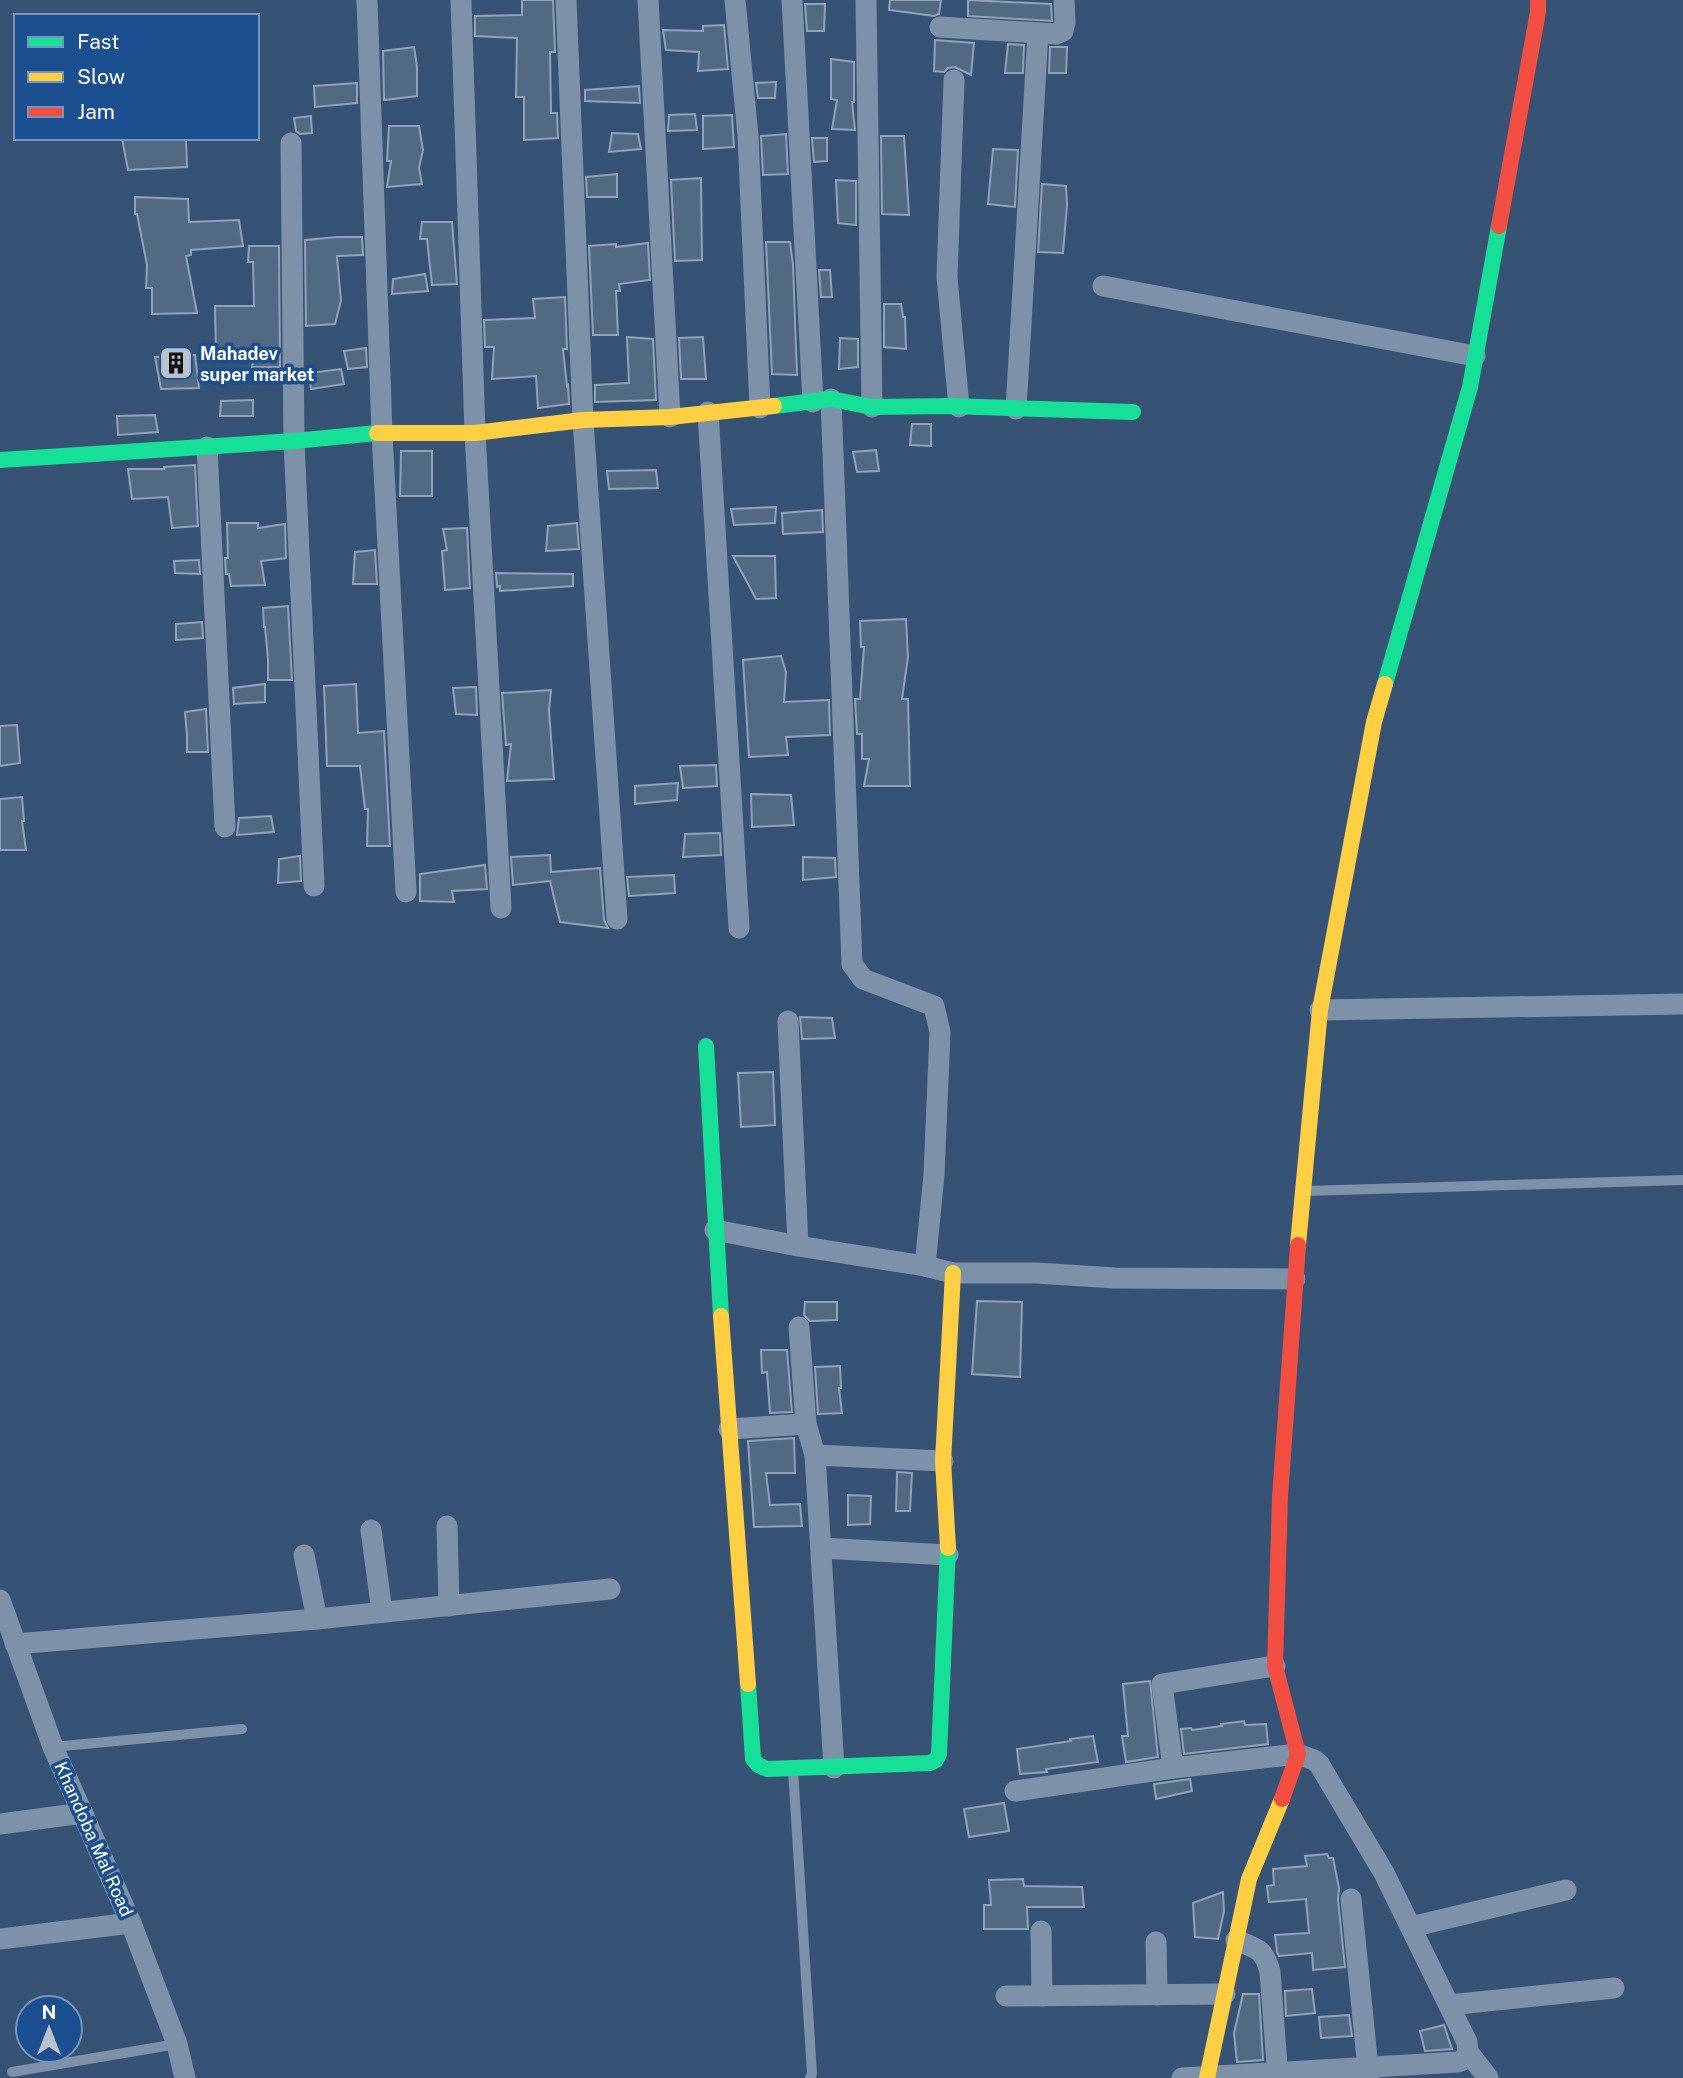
<svg xmlns="http://www.w3.org/2000/svg" width="1683" height="2078" font-family="'Public Sans',sans-serif">
<style>
.building{fill:#526984;stroke:#92a2b6;stroke-width:2}
.lines{fill:none;stroke-linecap:round;stroke-linejoin:round}
.lane{stroke:#7d92a8;stroke-width:10}
.street{stroke:#7d92a8;stroke-width:21}
.fast{stroke:#16e098;stroke-width:16}
.slow{stroke:#ffcf43;stroke-width:16}
.jam{stroke:#f24e42;stroke-width:16}
.labels{text-anchor:middle;dominant-baseline:central;stroke-width:7;stroke-linejoin:round;paint-order:stroke}
.poi-label{font-size:18px;font-weight:bold;fill:#fff;stroke:#1b4f8f;text-anchor:start}
.street-label{font-size:18px;fill:#fff;stroke:#1b4f8f}
</style>
<rect width="100%" height="100%" fill="#365274"/>
<g class="building">
<polygon points="522,0 553,0 555,52 550,52 551,113 557,113 558,138 524,140 524,97 516,97 517,38 475,36 475,16 522,15"/>
<polygon points="890,0 941,0 939,14 934,16 889,10"/>
<polygon points="968,0 1051,4 1052,21 968,16"/>
<polygon points="805,4 825,4 824,31 807,31"/>
<polygon points="724,25 728,69 698,71 699,52 666,50 663,30 703,31 703,26"/>
<polygon points="935,40 974,43 971,75 955,67 948,68 944,72 934,71"/>
<polygon points="1008,44 1024,45 1023,73 1005,73"/>
<polygon points="414,47 417,66 417,96 384,100 383,51"/>
<polygon points="1050,47 1067,47 1066,73 1049,73"/>
<polygon points="831,59 854,62 854,102 852,102 855,130 832,129 837,100 831,99"/>
<polygon points="776,82 775,98 758,98 756,83"/>
<polygon points="357,83 357,103 315,107 314,86"/>
<polygon points="639,86 640,103 585,101 585,90"/>
<polygon points="695,114 697,130 668,131 669,115"/>
<polygon points="732,115 734,147 703,149 703,116"/>
<polygon points="311,116 312,133 300,134 296,131 294,118"/>
<polygon points="389,126 419,126 423,150 419,168 422,184 387,187 391,161 387,161"/>
<polygon points="612,133 638,134 641,149 609,152"/>
<polygon points="786,134 788,174 763,175 761,136"/>
<polygon points="881,136 904,136 909,215 882,214"/>
<polygon points="122,138 186,138 187,167 128,170"/>
<polygon points="812,138 827,138 827,161 814,162"/>
<polygon points="993,149 1018,150 1015,207 988,204"/>
<polygon points="617,174 617,197 587,197 586,177"/>
<polygon points="701,178 702,260 675,261 671,180"/>
<polygon points="836,180 856,181 856,225 838,223"/>
<polygon points="1042,184 1066,186 1067,205 1063,253 1038,252"/>
<polygon points="135,197 188,199 189,222 239,220 243,246 191,250 191,255 186,256 197,313 152,314 152,288 146,288 147,265 137,214 135,214"/>
<polygon points="422,222 452,222 457,284 432,285 427,239 420,239"/>
<polygon points="337,237 362,237 363,255 337,256 341,301 335,324 306,326 305,240"/>
<polygon points="766,242 790,242 793,265 797,375 772,374"/>
<polygon points="648,243 650,280 619,284 620,291 616,291 618,335 593,335 589,246 616,244 616,247"/>
<polygon points="249,246 279,246 280,367 252,367 255,349 216,353 215,306 254,306 253,262 248,262"/>
<polygon points="819,270 830,270 832,297 821,297"/>
<polygon points="425,274 428,291 392,294 393,279"/>
<polygon points="565,297 567,349 563,349 567,386 568,385 569,404 538,408 536,376 492,379 494,347 485,347 484,320 535,318 533,299"/>
<polygon points="884,304 901,304 903,317 905,317 906,349 884,347"/>
<polygon points="627,337 653,339 656,400 595,402 595,385 629,383"/>
<polygon points="703,337 706,379 681,379 679,338"/>
<polygon points="840,338 858,339 858,367 839,369"/>
<polygon points="366,348 367,367 348,369 344,351"/>
<polygon points="195,355 199,388 161,389 155,357"/>
<polygon points="341,369 344,384 311,389 309,373"/>
<polygon points="253,400 253,416 220,416 221,401"/>
<polygon points="155,415 158,432 118,435 117,416"/>
<polygon points="912,424 931,424 931,446 910,445"/>
<polygon points="876,450 879,471 857,472 853,452"/>
<polygon points="401,451 432,451 432,496 400,496"/>
<polygon points="195,465 198,526 172,528 168,497 132,499 128,469 164,469 164,467"/>
<polygon points="656,470 658,488 609,489 607,471"/>
<polygon points="776,507 775,523 734,525 731,509"/>
<polygon points="822,510 823,532 783,534 782,513"/>
<polygon points="227,523 258,523 258,528 285,524 286,558 261,561 265,585 231,586 229,574 226,574 225,558 228,558"/>
<polygon points="577,523 579,549 546,551 548,526"/>
<polygon points="467,528 470,588 445,590 442,551 447,550 443,529"/>
<polygon points="375,550 377,584 353,584 355,552"/>
<polygon points="733,556 775,556 776,598 756,599"/>
<polygon points="199,560 200,574 175,573 174,561"/>
<polygon points="496,573 573,574 573,586 500,591 500,586 497,587"/>
<polygon points="288,606 292,680 268,680 268,659 265,627 264,627 263,608"/>
<polygon points="906,619 908,657 902,699 908,699 910,786 864,786 869,759 862,759 862,734 857,734 855,699 860,699 864,647 861,647 860,621"/>
<polygon points="202,622 203,638 176,640 176,624"/>
<polygon points="781,656 786,672 784,702 829,700 830,735 786,737 788,755 749,757 743,660"/>
<polygon points="265,684 265,702 234,704 233,688"/>
<polygon points="356,684 358,733 384,731 390,846 367,846 368,809 365,809 360,766 327,766 324,686"/>
<polygon points="476,687 477,715 456,714 453,688"/>
<polygon points="551,690 549,710 554,779 507,781 511,744 506,745 502,693"/>
<polygon points="206,709 208,752 187,752 187,735 185,712"/>
<polygon points="17,725 20,763 0,766 0,726"/>
<polygon points="716,765 717,786 683,788 680,766"/>
<polygon points="678,783 677,800 635,804 635,786"/>
<polygon points="751,794 791,795 794,825 752,827"/>
<polygon points="22,797 24,821 22,821 26,850 0,850 0,799"/>
<polygon points="271,816 274,832 237,835 239,818"/>
<polygon points="720,833 721,855 683,857 685,834"/>
<polygon points="550,855 551,872 600,868 604,920 608,928 560,922 550,881 513,885 511,857"/>
<polygon points="300,856 301,881 278,883 279,859"/>
<polygon points="803,857 835,858 836,877 803,880"/>
<polygon points="485,865 487,889 452,891 454,902 420,901 420,874"/>
<polygon points="674,875 675,893 629,896 627,877"/>
<polygon points="800,1017 832,1018 835,1038 802,1039"/>
<polygon points="773,1072 775,1125 741,1127 738,1073"/>
<polygon points="977,1301 1022,1302 1020,1377 972,1374"/>
<polygon points="805,1302 837,1302 837,1320 810,1321 804,1315"/>
<polygon points="761,1350 787,1350 792,1412 770,1413 767,1372 762,1373"/>
<polygon points="840,1366 841,1388 839,1388 842,1413 818,1414 815,1367"/>
<polygon points="794,1438 795,1473 766,1473 770,1505 800,1504 802,1526 754,1527 748,1441"/>
<polygon points="897,1472 912,1473 910,1511 896,1511"/>
<polygon points="848,1495 871,1496 870,1524 848,1525"/>
<polygon points="1150,1681 1158,1757 1126,1762 1122,1736 1128,1736 1123,1684"/>
<polygon points="1244,1721 1245,1725 1266,1724 1268,1744 1184,1754 1181,1729 1191,1728 1192,1730 1222,1726 1221,1724"/>
<polygon points="1093,1736 1098,1762 1046,1769 1047,1772 1020,1774 1017,1749 1071,1741 1070,1739"/>
<polygon points="1190,1779 1192,1791 1156,1799 1154,1784"/>
<polygon points="1004,1803 1009,1831 969,1837 964,1809"/>
<polygon points="1327,1854 1329,1858 1333,1858 1339,1888 1338,1900 1345,1967 1313,1970 1312,1953 1279,1956 1277,1952 1275,1935 1309,1933 1306,1899 1269,1902 1267,1886 1274,1885 1273,1869 1307,1866 1305,1856"/>
<polygon points="1023,1879 1024,1886 1082,1887 1084,1907 1027,1907 1028,1929 984,1929 984,1905 991,1905 989,1880"/>
<polygon points="1223,1892 1224,1911 1218,1939 1195,1937 1193,1903"/>
<polygon points="1312,1989 1315,2013 1286,2016 1285,1991"/>
<polygon points="1243,1994 1259,1994 1263,2060 1237,2062 1234,2033"/>
<polygon points="1349,2015 1352,2036 1321,2038 1319,2017"/>
<polygon points="1444,2025 1452,2049 1425,2051 1420,2031"/>
</g>
<g class="lines">
<g class="lane">
<polyline points="1305,1191 1683,1180"/>
<polyline points="53,1747 242,1729"/>
<polyline points="793,1770 812,2074 810,2078"/>
<polyline points="12,2072 177,2044"/>
</g>
<g class="street">
<polyline points="367,0 382,433 406,892"/>
<polyline points="461,0 475,433 501,908"/>
<polyline points="566,0 583,420 617,919"/>
<polyline points="648,0 670,417"/>
<polyline points="735,0 748,136 760,408"/>
<polyline points="792,0 813,402"/>
<polyline points="866,0 872,407"/>
<polyline points="940,27 1056,34 1063,31 1065,22 1064,0"/>
<polyline points="954,80 947,277 959,407"/>
<polyline points="291,143 294,441 314,886"/>
<polyline points="1103,286 1475,356"/>
<polyline points="831,399 852,964 863,979 934,1006 940,1032 934,1175 925,1266"/>
<polyline points="1016,409 1038,33"/>
<polyline points="708,412 739,928"/>
<polyline points="207,447 225,827"/>
<polyline points="1320,1010 1683,1004"/>
<polyline points="788,1021 798,1246"/>
<polyline points="715,1230 798,1246 925,1266 953,1273 1036,1273 1115,1278 1295,1279"/>
<polyline points="799,1327 806,1424 815,1455 834,1768"/>
<polyline points="729,1429 806,1424"/>
<polyline points="815,1455 943,1461"/>
<polyline points="447,1526 449,1606"/>
<polyline points="371,1530 382,1612"/>
<polyline points="821,1548 948,1555"/>
<polyline points="304,1555 317,1619"/>
<polyline points="0,1600 53,1747 131,1923 177,2044 185,2078"/>
<polyline points="15,1644 317,1619 610,1589"/>
<polyline points="1173,1768 1162,1684 1275,1666"/>
<polyline points="1015,1791 1173,1768 1298,1754 1314,1760 1319,1764 1384,1873 1467,2042 1468,2052 1488,2078"/>
<polyline points="0,1824 83,1813"/>
<polyline points="1351,1899 1369,2078"/>
<polyline points="1411,1927 1566,1890"/>
<polyline points="1041,1931 1042,1996"/>
<polyline points="0,1939 131,1923"/>
<path d="M1236,1940C1257,1949 1264,1948 1270,1972L1278,2078"/>
<polyline points="1156,1942 1157,1995"/>
<polyline points="1006,1996 1225,1994"/>
<polyline points="1449,2005 1614,1988"/>
<polyline points="1182,2078 1458,2062 1465,2059 1468,2052"/>
</g>
<g class="fast">
<polyline points="774,406 831,399 872,407 950,406 1133,412"/>
<polyline points="0,460 294,441 377,433"/>
<polyline points="1385,684 1470,387 1499,226"/>
<polyline points="706,1046 721,1316"/>
<polyline points="748,1684 753,1759 758,1765 767,1769 930,1763 936,1760 939,1754 948,1548"/>
</g>
<g class="slow">
<polyline points="377,433 475,433 583,420 670,417 774,406"/>
<polyline points="1298,1245 1320,1010 1374,722 1385,684"/>
<polyline points="721,1316 748,1684"/>
<polyline points="948,1548 943,1461 953,1273"/>
<polyline points="1207,2078 1249,1879 1282,1799"/>
</g>
<g class="jam">
<polyline points="1499,226 1538,12 1538,0"/>
<polyline points="1282,1799 1298,1754 1275,1666 1280,1497 1298,1245"/>
</g>
</g>
<defs>
<g id="building-square" transform="scale(1.75)"><rect x="-9" y="-9" width="18" height="18" rx="4" fill="#b9c2ce" stroke="#1b4f8f"/><path d="M-4-6H4V6H1V3H-1V6H-4ZM-2.5-4.3h1.7v1.8h-1.7ZM.8-4.3h1.7v1.8H.8ZM-2.5-1h1.7V.8h-1.7ZM.8-1h1.7V.8H.8Z" fill="#111"/></g>
</defs>
<g fill-rule="evenodd">
<use href="#building-square" x="176" y="363"/>
</g>
<g class="labels">
<g class="poi-label">
<text x="200" y="353">Mahadev<tspan x="200" dy="21">super market</tspan></text>
</g>
<g class="street-label">
<text transform="translate(94 1839) rotate(66)">Khandoba Mal Road</text>
</g>
</g>
<rect x="14" y="14" width="245" height="126" fill="#1b4f8f" stroke="#7695bc" stroke-width="2"/>
<rect x="28" y="37" width="35" height="10" fill="#16e098" stroke="#7695bc" stroke-width="2"/>
<text x="77" y="49" font-size="21" fill="#ffffff">Fast</text>
<rect x="28" y="72" width="35" height="10" fill="#ffcf43" stroke="#7695bc" stroke-width="2"/>
<text x="77" y="84" font-size="21" fill="#ffffff">Slow</text>
<rect x="28" y="107" width="35" height="10" fill="#f24e42" stroke="#7695bc" stroke-width="2"/>
<text x="77" y="119" font-size="21" fill="#ffffff">Jam</text>
<g transform="translate(49 2029)"><circle r="33" fill="#1b4f8f" stroke="#7695bc" stroke-width="2"/>
<path d="M0-5L12 26L0 18L-12 26Z" fill="#b9c2ce"/>
<text y="-10" font-size="19" font-weight="bold" text-anchor="middle" fill="#ffffff">N</text>
</g>
</svg>
